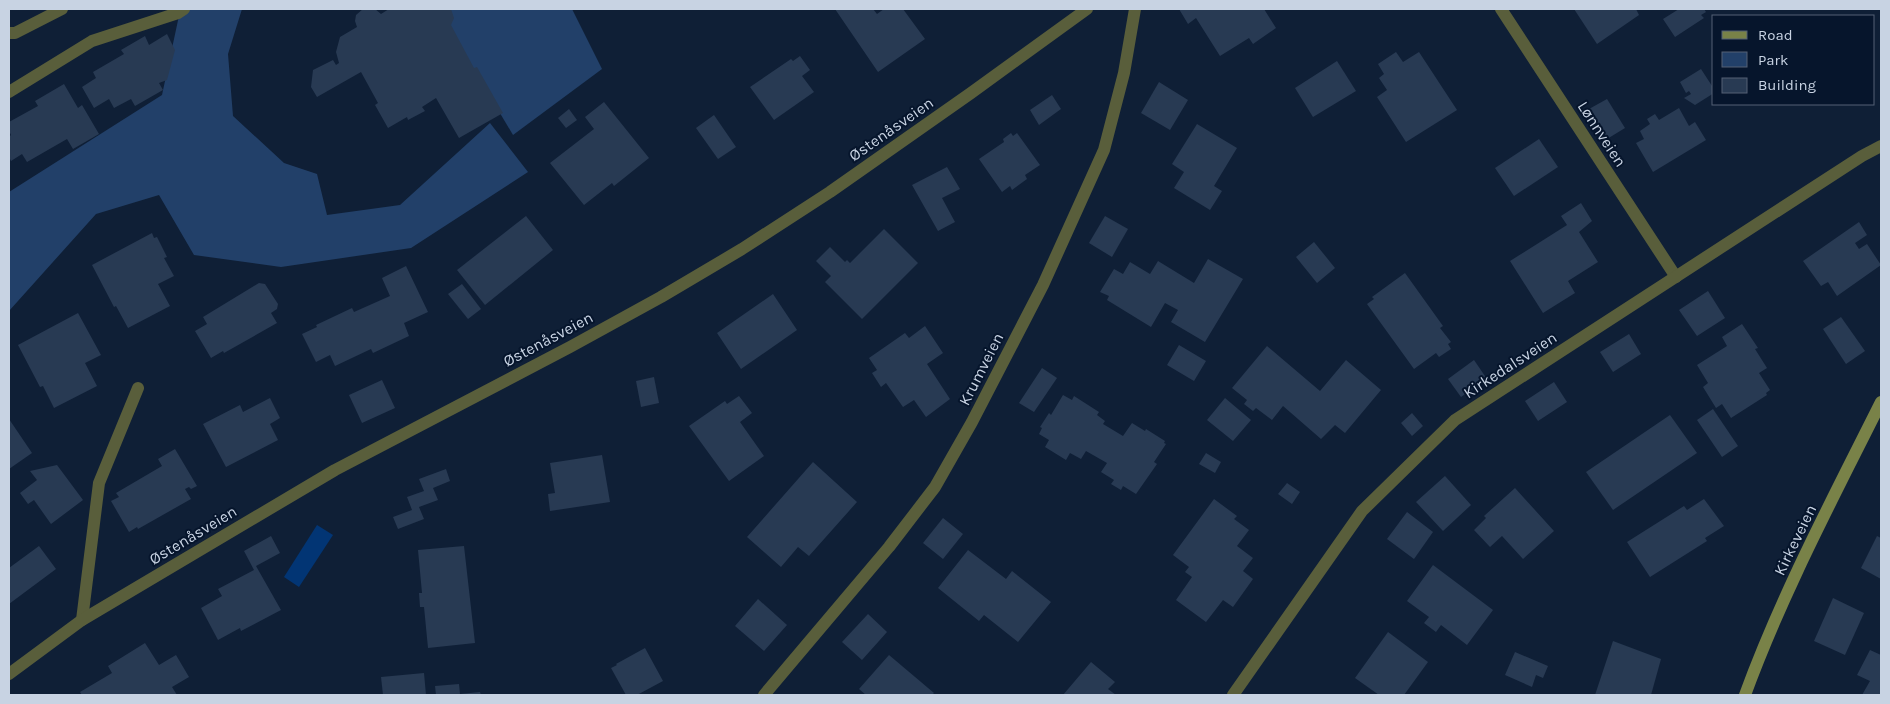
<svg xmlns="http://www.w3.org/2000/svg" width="1890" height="704" font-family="Karla,sans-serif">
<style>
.green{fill:#224069}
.water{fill:#023574}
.building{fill:#283a53}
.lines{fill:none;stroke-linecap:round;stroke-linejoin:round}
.lane{stroke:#595e3b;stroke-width:12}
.street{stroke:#595e3b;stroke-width:12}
.secondary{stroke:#798248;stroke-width:12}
.labels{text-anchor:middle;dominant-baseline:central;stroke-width:4;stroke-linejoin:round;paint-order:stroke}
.street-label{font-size:16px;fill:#c8d3e3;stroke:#06152c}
</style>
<rect width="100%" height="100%" fill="#0f1f36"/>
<g class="green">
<polygon points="184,9 242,9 228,54 233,116 284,163 317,174 327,215 400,205 490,123 528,172 411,248 281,267 194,255 159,195 96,214 9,311 9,192 162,95 180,11"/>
<polygon points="438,9 572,9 602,69 513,135"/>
</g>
<polygon class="water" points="317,525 333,535 299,587 284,577"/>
<g class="building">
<polygon points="363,9 375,9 381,14 389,9 451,9 454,18 451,25 474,68 477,67 503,113 459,138 436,98 422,107 425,111 408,120 407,117 388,128 375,105 378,103 361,72 317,97 311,87 313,70 333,60 336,65 339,63 336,52 340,37 357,27 355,21 356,15"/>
<polygon points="835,9 873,9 877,14 884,9 903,9 925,39 878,72"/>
<polygon points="1179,9 1242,9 1243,10 1245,9 1264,9 1276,28 1253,44 1249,38 1220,56 1196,18 1188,24"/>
<polygon points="1574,9 1636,9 1639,15 1597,44"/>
<polygon points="1679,9 1704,9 1706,12 1701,15 1704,18 1675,37 1663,19"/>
<polygon points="167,34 175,50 167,80 159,83 163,90 135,106 131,99 114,108 109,99 94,108 82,87 96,78 93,72 124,54 121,50 145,36 149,45"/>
<polygon points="1396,52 1403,62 1419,52 1457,110 1406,142 1377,97 1387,90 1379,78 1384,74 1378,64"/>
<polygon points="800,56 810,70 802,76 814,92 774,120 750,87 791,59 793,61"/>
<polygon points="1337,61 1356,91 1313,117 1295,88"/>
<polygon points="1701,69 1714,89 1714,93 1695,105 1684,98 1691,94 1689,91 1686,93 1680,82"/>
<polygon points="1159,82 1188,100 1170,130 1141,113"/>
<polygon points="64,84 78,108 82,105 99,134 73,149 67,139 27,162 22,154 11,161 9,157 9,137 11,135 9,131 9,122 38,106 35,101"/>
<polygon points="1052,95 1061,109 1039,125 1030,110"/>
<polygon points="1607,99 1625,128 1607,139 1589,109"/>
<polygon points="604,102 649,158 614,186 612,183 584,205 550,163 594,129 585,117"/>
<polygon points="1679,108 1689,126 1695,122 1706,140 1653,172 1636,143 1644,139 1640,131 1650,124 1647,119 1655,114 1659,120"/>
<polygon points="569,109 577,120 566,128 558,118"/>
<polygon points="714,115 736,147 718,159 696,128"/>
<polygon points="1197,124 1237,148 1214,186 1222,191 1210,210 1174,188 1184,172 1172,164"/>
<polygon points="1011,133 1013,136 1017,133 1040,165 1025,175 1027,179 1012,190 1010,186 1002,192 979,159 1004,142 1003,139"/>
<polygon points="1539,139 1558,167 1514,196 1495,168"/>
<polygon points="947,167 960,189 942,198 955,222 938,231 912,185"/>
<polygon points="1581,203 1592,221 1579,232 1598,262 1568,281 1575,293 1543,313 1510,261 1567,225 1561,216"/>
<polygon points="526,216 553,250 485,305 457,270"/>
<polygon points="1105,216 1128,229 1112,257 1089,243"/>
<polygon points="1859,222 1867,235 1855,243 1859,249 1867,244 1881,265 1837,296 1828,282 1821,286 1803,261"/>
<polygon points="884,229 918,263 862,319 825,282 831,276 816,261 830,247 845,262 847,260 850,263"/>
<polygon points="152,233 154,238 157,237 167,257 164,258 174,276 158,284 170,306 128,328 116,306 114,307 92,265"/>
<polygon points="1314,242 1335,268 1317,283 1296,257"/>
<polygon points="1208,259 1243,279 1205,342 1171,322 1178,310 1165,303 1151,327 1107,300 1109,296 1100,292 1114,269 1123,274 1130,262 1150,274 1158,261 1194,283"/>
<polygon points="406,266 428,312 404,323 409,336 373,353 371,349 335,366 330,355 316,362 302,334 317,327 316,325 352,308 354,312 390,296 382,278"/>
<polygon points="1405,273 1443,326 1440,328 1451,342 1448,344 1451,349 1439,357 1436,353 1414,369 1367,304 1374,299 1372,297"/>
<polygon points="259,283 265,284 278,304 277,309 271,313 277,323 224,353 223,351 211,358 195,331 207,324 203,317"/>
<polygon points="462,284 481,309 468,319 448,294"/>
<polygon points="1708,291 1725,318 1697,336 1679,310"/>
<polygon points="773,294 797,330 741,369 717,333"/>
<polygon points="78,313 101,355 85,363 97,386 54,408 43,386 40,387 18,345"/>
<polygon points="1841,317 1865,351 1846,364 1823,329"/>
<polygon points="1742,324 1758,348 1755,349 1767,368 1759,373 1770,390 1766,393 1767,395 1731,418 1722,404 1716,408 1703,387 1708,383 1697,365 1727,346 1722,337"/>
<polygon points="925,326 943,353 927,364 950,399 926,417 914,400 903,407 886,383 881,387 872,373 877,370 869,358 905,333 909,338"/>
<polygon points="1629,334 1641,354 1613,372 1600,352"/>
<polygon points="1179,345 1206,361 1194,381 1167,365"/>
<polygon points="1267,346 1320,391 1346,360 1381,390 1345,433 1335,425 1321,439 1283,406 1272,420 1256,408 1253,411 1244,404 1247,400 1232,388"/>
<polygon points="1474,360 1487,379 1461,397 1448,379"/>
<polygon points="1042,368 1057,378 1034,412 1019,403"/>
<polygon points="654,377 659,403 641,407 636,381"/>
<polygon points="382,380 395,408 362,423 349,395"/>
<polygon points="1554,382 1567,402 1538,421 1525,401"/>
<polygon points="1063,395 1072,400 1074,396 1099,412 1097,415 1105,421 1103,424 1123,436 1132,423 1145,431 1146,429 1165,441 1164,443 1166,444 1154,462 1157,464 1136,494 1123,486 1121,490 1111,484 1114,480 1101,472 1107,463 1086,451 1081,459 1070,453 1066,460 1045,447 1049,440 1039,434 1042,428 1040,427 1049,413 1051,415"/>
<polygon points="739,396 752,413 740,422 764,456 729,481 689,426 725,401 727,404"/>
<polygon points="270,398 280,418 270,424 278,440 226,467 203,424 240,405 243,412"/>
<polygon points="1225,398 1251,420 1233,441 1207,420"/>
<polygon points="1713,409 1738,446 1722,457 1697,420"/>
<polygon points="1412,413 1423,426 1412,436 1401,423"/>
<polygon points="1670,415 1697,453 1613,510 1586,472"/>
<polygon points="9,419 32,453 9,469"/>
<polygon points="175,449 197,486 191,489 189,487 185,489 191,499 138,529 137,527 129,532 111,501 119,497 116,493 162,466 158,459"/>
<polygon points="1206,453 1221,462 1215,473 1199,464"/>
<polygon points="602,455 610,502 550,511 548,494 555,493 550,463"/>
<polygon points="813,462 857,502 809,556 798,547 781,567 747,537"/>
<polygon points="57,465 83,500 51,524 34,500 28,504 20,493 37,480 30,471"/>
<polygon points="446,469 450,481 433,488 438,500 419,507 424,519 398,529 393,517 412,510 407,497 424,491 419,479"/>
<polygon points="1445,476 1471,505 1443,531 1416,502"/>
<polygon points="1287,483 1300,492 1292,504 1278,494"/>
<polygon points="1515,488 1554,531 1523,559 1502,536 1490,547 1474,530 1486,518 1484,516"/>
<polygon points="1214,499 1237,516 1234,519 1249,530 1237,546 1253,558 1243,571 1253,579 1233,607 1223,600 1206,622 1176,600 1192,577 1185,572 1189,567 1173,555"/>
<polygon points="1704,499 1724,526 1705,538 1707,541 1650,577 1627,542 1684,506 1687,510"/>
<polygon points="1407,512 1433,532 1414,559 1387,539"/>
<polygon points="943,518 963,534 943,559 923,543"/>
<polygon points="271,536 280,553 256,566 281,610 241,631 240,628 218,640 201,608 222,596 218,589 254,570 244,551"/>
<polygon points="1877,536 1881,538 1881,579 1861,568"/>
<polygon points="39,546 56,569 9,604 9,568"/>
<polygon points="464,546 475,643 428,648 424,607 420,607 419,593 422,593 418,550"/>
<polygon points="968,550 1006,579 1012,571 1051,602 1018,642 984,615 979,621 938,588"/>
<polygon points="1433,565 1493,610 1467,645 1441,625 1436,632 1424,623 1429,617 1407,601"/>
<polygon points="1833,598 1864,613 1845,655 1814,641"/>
<polygon points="758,599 787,625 764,651 735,626"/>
<polygon points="868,614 887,632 862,660 842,642"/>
<polygon points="1388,632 1428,662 1404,695 1379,695 1355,678"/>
<polygon points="1613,641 1661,659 1651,695 1595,695"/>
<polygon points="145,643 159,665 176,655 189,677 172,687 177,695 82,695 80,692 112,673 108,666"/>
<polygon points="645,648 663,681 637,695 626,695 611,668 617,665 616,664"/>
<polygon points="1870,650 1881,655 1881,695 1862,695 1870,681 1857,675"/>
<polygon points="1515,652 1548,666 1543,678 1536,675 1532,687 1505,675"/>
<polygon points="889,655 934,693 932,695 866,695 859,689"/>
<polygon points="1091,662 1115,682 1108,689 1116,695 1063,695"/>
<polygon points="424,673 426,695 383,695 381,677"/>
<polygon points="459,684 460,694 480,692 481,695 436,695 435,686"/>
</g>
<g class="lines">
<g class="lane">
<polyline points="9,33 15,33 62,9"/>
<polyline points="82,620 99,483 138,388"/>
</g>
<g class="street">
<polyline points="1501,9 1676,277"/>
<polyline points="9,92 92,41 178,13 184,9"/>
<polyline points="9,674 82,620 335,470 570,347 661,297 742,249 830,192 971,93 1087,9"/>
<polyline points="764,695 889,547 935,487 972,422 1043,285 1104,150 1124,73 1135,9"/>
<polyline points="1233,695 1362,511 1455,420 1862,156 1881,146"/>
</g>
<path class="secondary" d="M1745,695C1782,594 1833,498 1881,402"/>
</g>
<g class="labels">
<g class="street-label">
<text transform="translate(891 129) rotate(-35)">Østenåsveien</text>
<text transform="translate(1602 134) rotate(57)">Lønnveien</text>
<text transform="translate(548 339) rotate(-28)">Østenåsveien</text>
<text transform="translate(1510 365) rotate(-33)">Kirkedalsveien</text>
<text transform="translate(981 369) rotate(-63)">Krumveien</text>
<text transform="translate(193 535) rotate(-31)">Østenåsveien</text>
<text transform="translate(1795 540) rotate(-64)">Kirkeveien</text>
</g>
</g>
<rect width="1890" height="704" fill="none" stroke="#c8d3e3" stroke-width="20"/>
<rect x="1712" y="15" width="162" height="90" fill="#06152c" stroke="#546175"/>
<rect x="1722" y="31" width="25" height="8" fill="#798248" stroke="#546175"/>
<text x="1758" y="40" font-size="15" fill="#c8d3e3">Road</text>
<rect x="1722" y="52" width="25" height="15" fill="#224069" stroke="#546175"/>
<text x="1758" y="65" font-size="15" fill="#c8d3e3">Park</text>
<rect x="1722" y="78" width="25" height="15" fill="#283a53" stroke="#546175"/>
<text x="1758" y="90" font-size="15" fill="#c8d3e3">Building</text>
</svg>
